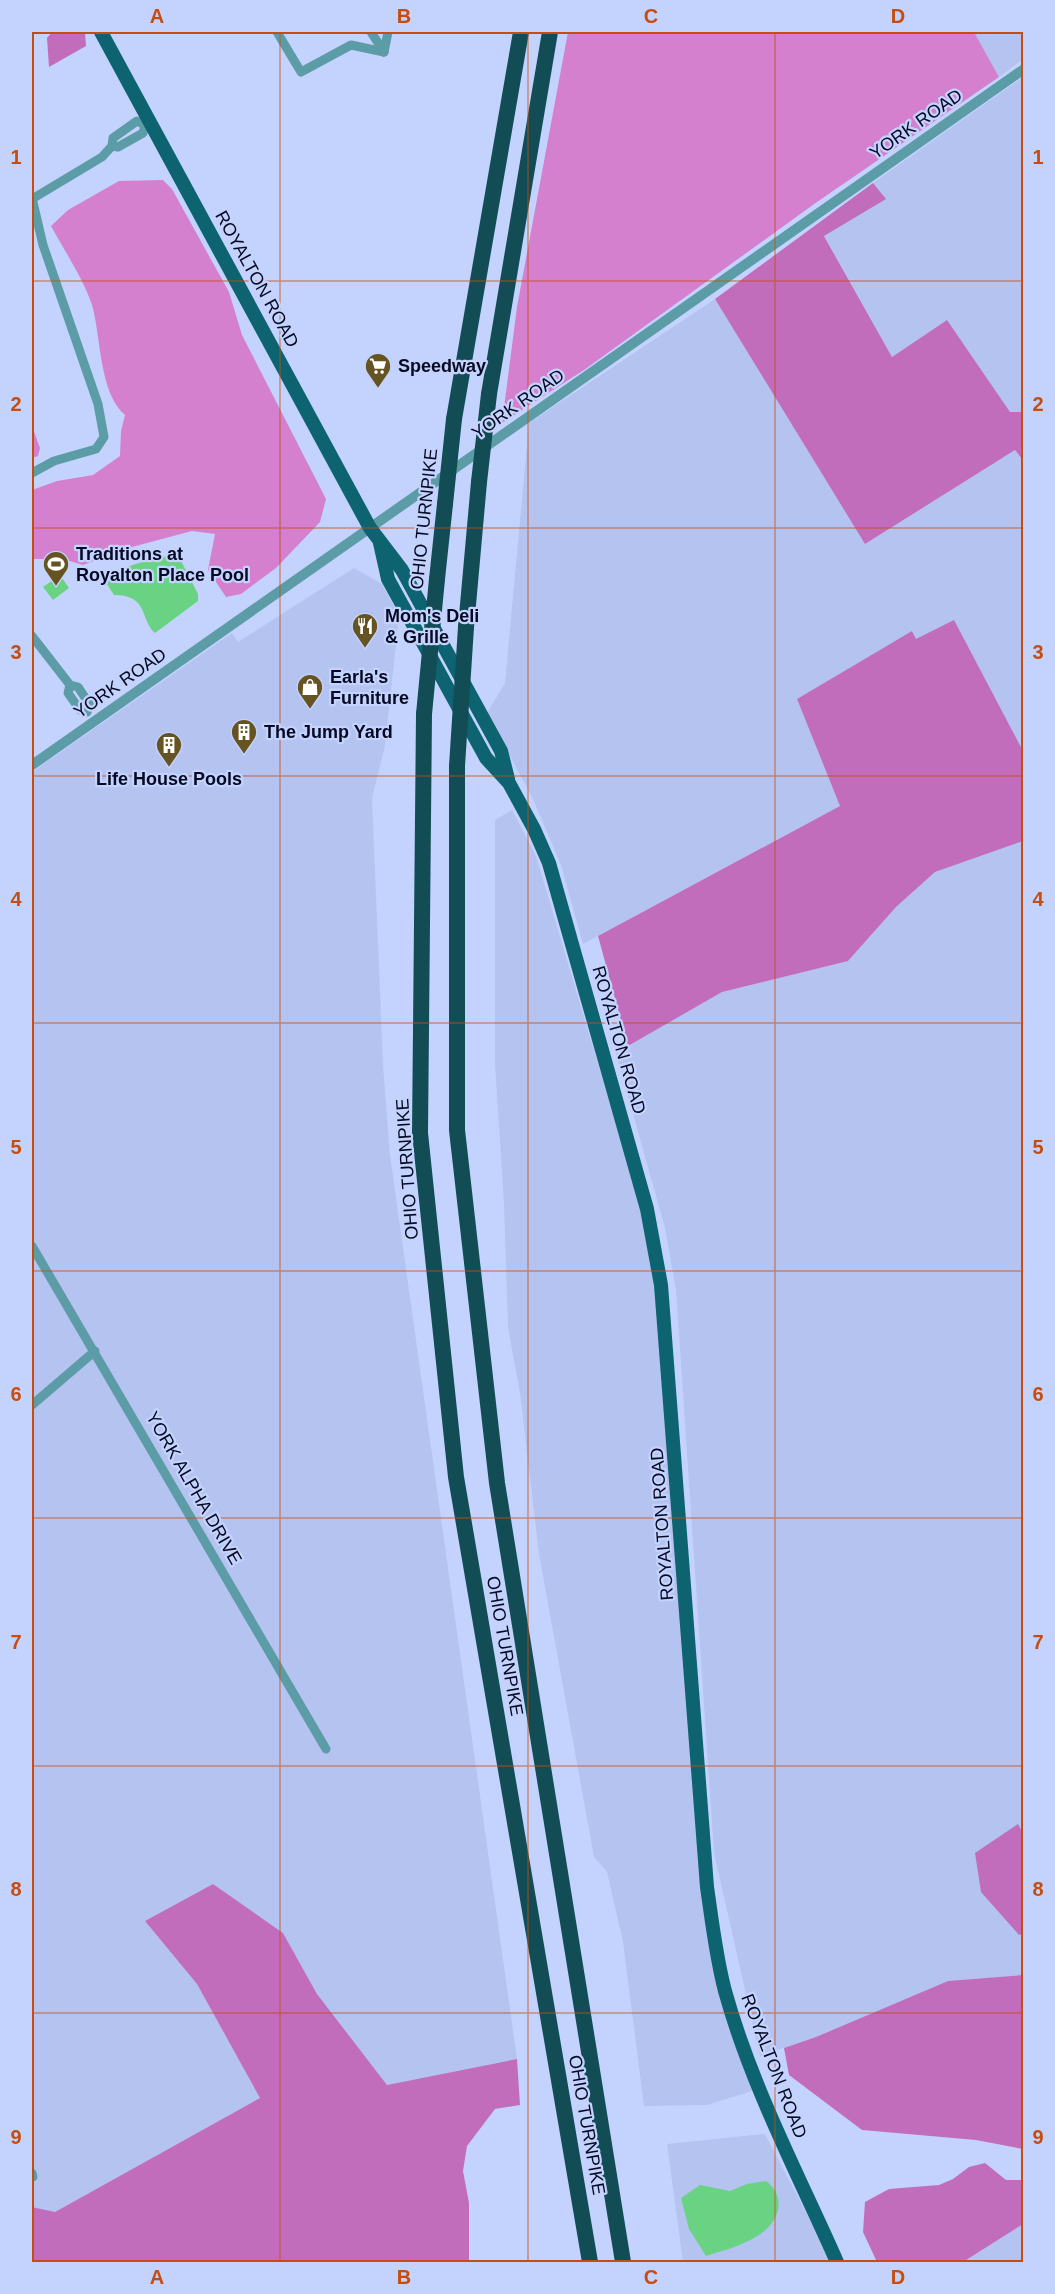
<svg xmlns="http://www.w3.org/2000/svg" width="1055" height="2294" font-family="Arial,sans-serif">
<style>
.built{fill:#b4c3f0}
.green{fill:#d57fcf}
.forest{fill:#c26cbc}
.water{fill:#6ad283}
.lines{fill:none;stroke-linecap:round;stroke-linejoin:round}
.minor{stroke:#5c9ca6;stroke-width:9}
.tertiary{stroke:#5c9ca6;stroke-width:10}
.primary{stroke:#0d636f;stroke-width:14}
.motorway{stroke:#124d56;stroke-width:16}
.motorway-bridge{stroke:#124d56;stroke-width:16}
.grid{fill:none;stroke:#c64d0f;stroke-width:1.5;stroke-opacity:0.55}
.labels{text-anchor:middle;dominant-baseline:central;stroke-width:4.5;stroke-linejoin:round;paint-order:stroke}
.street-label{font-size:18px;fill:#050a22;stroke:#c4d3fe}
.poi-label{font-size:18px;font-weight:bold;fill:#050a22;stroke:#c4d3fe;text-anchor:start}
.neatline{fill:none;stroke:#c64d0f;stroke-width:2}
.grid-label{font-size:20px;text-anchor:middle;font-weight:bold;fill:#c64d0f}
</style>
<rect width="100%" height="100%" fill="#c4d3fe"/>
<g class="built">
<polygon points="974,32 1023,32 1023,59 999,77"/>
<polygon points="1023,77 1023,412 1010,413 947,320 892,357 824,235 885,199 873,183"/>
<polygon points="715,299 865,544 1015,450 1023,462 1023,751 954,621 916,640 912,631 797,699 840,806 583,944 561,865 533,799 487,713 505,683 529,423"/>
<polygon points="354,568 382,584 399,616 385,746 372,798 383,1065 390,1155 517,2059 387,2085 317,1994 283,1933 213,1884 145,1921 197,1984 260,2098 55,2212 32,2207 32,772 232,633 238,642"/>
<polygon points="512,810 536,856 641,1208 654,1265 698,1858 719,1980 755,2090 707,2105 644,2106 623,1942 607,1872 594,1857 539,1554 520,1393 508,1328 504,1203 495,1064 495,820"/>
<polygon points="1023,841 1023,1975 948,1981 816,2037 760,2056 714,1853 676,1290 665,1228 616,1053 722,992 848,961 896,907 935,872"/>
<polygon points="765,2134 832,2262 683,2262 667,2144"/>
<polygon points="1023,2224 1023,2262 963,2262"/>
</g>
<g class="green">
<polygon points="568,32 974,32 999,77 817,202 584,370 502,423 517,307"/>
<path d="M163,180L172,189L229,292L242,335L326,499L320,522L276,568L241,594L226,597L208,570L215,534L192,531L132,547L83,565L63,559H32V490L57,481L93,475L120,456L121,431L125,415C99,393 101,336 92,305C84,280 64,250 51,226L68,210L119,181Z"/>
<polygon points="32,426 40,448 38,456 32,458"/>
</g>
<g class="forest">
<polygon points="52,32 85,32 86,46 49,67 47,38"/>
<polygon points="873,183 886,199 824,236 892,357 947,320 1010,412 1023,412 1024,462 1015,450 865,544 715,299"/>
<polygon points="954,620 1023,751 1023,841 935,872 896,907 848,961 722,992 628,1046 598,936 840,806 797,699 912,631 916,639"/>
<polygon points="1018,1824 1024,1835 1024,1933 1019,1935 981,1892 975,1853"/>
<polygon points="213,1884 283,1933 317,1994 387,2085 517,2059 520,2105 495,2109 467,2146 463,2171 469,2203 469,2262 32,2262 32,2207 55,2212 260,2098 197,1984 145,1921"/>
<polygon points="1023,1975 1023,2149 976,2140 862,2130 789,2075 784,2048 816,2037 948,1981"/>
<polygon points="985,2163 1006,2180 1023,2180 1023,2224 963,2262 877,2262 863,2232 865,2202 889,2189 939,2185 953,2179 969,2167"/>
</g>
<g class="water">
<path d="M158,557H179L198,594V601L155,633C140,620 149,595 114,595L101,575Z"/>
<polygon points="60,575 69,588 53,600 43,587"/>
<path d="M766,2181C776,2188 780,2198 778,2210C771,2239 731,2248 706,2256L689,2229L681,2198L700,2185L730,2191L747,2184Z"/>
</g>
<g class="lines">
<g class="minor">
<polyline points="277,32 301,72 351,45 384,52"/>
<polyline points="371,32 384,52"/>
<polyline points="384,52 388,32"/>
<polyline points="32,199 102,157 112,146 113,138 137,121 145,125 143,133 118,147 112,146"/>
<polyline points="32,473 54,461 96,449 104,437 98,404 43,245 32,198"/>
<polyline points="32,636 70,685 68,693 80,710 87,712 90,705 78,687 70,685"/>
<polyline points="32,1246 326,1749"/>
<polyline points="32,1405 95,1351"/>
<polyline points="32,2173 33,2177"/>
</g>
<polyline class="tertiary" points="32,765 1024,69"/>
<g class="primary">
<polyline points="101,32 370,528 402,570 501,751 508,779"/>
<path d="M380,543L388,579L486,758L509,783L534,829L549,863L647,1209L661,1285L707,1887C712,1921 716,1957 725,1991C751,2085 798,2174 837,2262"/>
</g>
<g class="motorway">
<polyline points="489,394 550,32"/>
<polyline points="454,419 521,32"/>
<polyline points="437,579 445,504"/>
<polyline points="466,627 479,482"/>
<polyline points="424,714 420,1133 456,1477 590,2262"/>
<polyline points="457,766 457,1130 497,1483 623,2262"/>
</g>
<g class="motorway-bridge">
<polyline points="479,482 489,394"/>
<polyline points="445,504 454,419"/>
<polyline points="424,714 437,579"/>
<polyline points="457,766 466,627"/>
</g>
</g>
<path class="grid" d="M280,32V2262M528,32V2262M775,32V2262M32,281H1024M32,528H1024M32,776H1024M32,1023H1024M32,1271H1024M32,1518H1024M32,1766H1024M32,2013H1024"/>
<defs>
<g id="supermarket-pin" transform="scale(1.35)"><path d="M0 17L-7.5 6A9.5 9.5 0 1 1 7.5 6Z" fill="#655321" stroke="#c4d3fe"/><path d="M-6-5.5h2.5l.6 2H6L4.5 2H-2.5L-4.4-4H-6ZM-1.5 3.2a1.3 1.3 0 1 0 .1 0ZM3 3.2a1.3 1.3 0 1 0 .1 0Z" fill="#fff"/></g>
<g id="stadium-pin" transform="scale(1.35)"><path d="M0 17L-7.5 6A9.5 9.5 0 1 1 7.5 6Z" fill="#655321" stroke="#c4d3fe"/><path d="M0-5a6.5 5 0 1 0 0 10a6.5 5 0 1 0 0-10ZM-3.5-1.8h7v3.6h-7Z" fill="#fff"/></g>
<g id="restaurant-pin" transform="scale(1.35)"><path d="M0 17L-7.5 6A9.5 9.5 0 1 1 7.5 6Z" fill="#655321" stroke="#c4d3fe"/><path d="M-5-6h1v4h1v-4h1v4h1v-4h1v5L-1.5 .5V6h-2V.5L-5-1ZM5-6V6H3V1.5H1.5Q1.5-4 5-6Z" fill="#fff"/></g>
<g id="shop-pin" transform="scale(1.35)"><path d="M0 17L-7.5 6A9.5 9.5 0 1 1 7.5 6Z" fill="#655321" stroke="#c4d3fe"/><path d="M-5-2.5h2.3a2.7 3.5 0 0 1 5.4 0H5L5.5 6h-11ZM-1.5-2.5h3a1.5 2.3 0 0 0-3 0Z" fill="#fff"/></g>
<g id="building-pin" transform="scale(1.35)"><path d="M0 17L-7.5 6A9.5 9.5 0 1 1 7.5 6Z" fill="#655321" stroke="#c4d3fe"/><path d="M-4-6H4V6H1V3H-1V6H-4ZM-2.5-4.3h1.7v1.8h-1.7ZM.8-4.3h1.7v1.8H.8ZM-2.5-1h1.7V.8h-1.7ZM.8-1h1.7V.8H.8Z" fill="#fff"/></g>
</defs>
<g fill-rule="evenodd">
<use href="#supermarket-pin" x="378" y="366"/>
<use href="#stadium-pin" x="56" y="564"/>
<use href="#restaurant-pin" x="365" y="626"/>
<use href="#shop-pin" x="310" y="687"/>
<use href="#building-pin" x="244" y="732"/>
<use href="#building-pin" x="169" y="745"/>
</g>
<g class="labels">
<g class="street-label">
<text transform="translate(916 124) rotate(-35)">YORK ROAD</text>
<text transform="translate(257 279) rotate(61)">ROYALTON ROAD</text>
<text transform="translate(518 404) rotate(-35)">YORK ROAD</text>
<text transform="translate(424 519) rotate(-84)">OHIO TURNPIKE</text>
<text transform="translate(120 683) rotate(-35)">YORK ROAD</text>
<text transform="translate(619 1040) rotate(74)">ROYALTON ROAD</text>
<text transform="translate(407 1169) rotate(-94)">OHIO TURNPIKE</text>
<text transform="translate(194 1488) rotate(60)">YORK ALPHA DRIVE</text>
<text transform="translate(662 1524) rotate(-94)">ROYALTON ROAD</text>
<text transform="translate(505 1646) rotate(80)">OHIO TURNPIKE</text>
<text transform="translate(774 2066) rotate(69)">ROYALTON ROAD</text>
<text transform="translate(587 2125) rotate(80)">OHIO TURNPIKE</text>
</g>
<g class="poi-label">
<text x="398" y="366">Speedway</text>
<text x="76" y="554">Traditions at<tspan x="76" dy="21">Royalton Place Pool</tspan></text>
<text x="385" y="616">Mom's Deli<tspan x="385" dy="21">&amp; Grille</tspan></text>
<text x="330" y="677">Earla's<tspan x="330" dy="21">Furniture</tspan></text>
<text x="264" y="732">The Jump Yard</text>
<text x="169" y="779" text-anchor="middle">Life House Pools</text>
</g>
</g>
<rect width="1055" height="2294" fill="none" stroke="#c4d3fe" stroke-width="66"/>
<rect x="33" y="33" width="989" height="2228" class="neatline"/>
<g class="grid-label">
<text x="157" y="23">A</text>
<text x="404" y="23">B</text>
<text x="651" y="23">C</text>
<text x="898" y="23">D</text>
<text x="16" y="164">1</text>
<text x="1038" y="164">1</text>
<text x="16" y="411">2</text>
<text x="1038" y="411">2</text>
<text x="16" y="659">3</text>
<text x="1038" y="659">3</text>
<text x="16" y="906">4</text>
<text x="1038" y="906">4</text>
<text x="16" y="1154">5</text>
<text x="1038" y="1154">5</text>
<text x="16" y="1401">6</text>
<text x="1038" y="1401">6</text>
<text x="16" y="1649">7</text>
<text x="1038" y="1649">7</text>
<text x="16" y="1896">8</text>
<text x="1038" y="1896">8</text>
<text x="16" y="2144">9</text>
<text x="1038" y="2144">9</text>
<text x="157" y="2284">A</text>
<text x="404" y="2284">B</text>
<text x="651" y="2284">C</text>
<text x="898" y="2284">D</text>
</g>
</svg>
